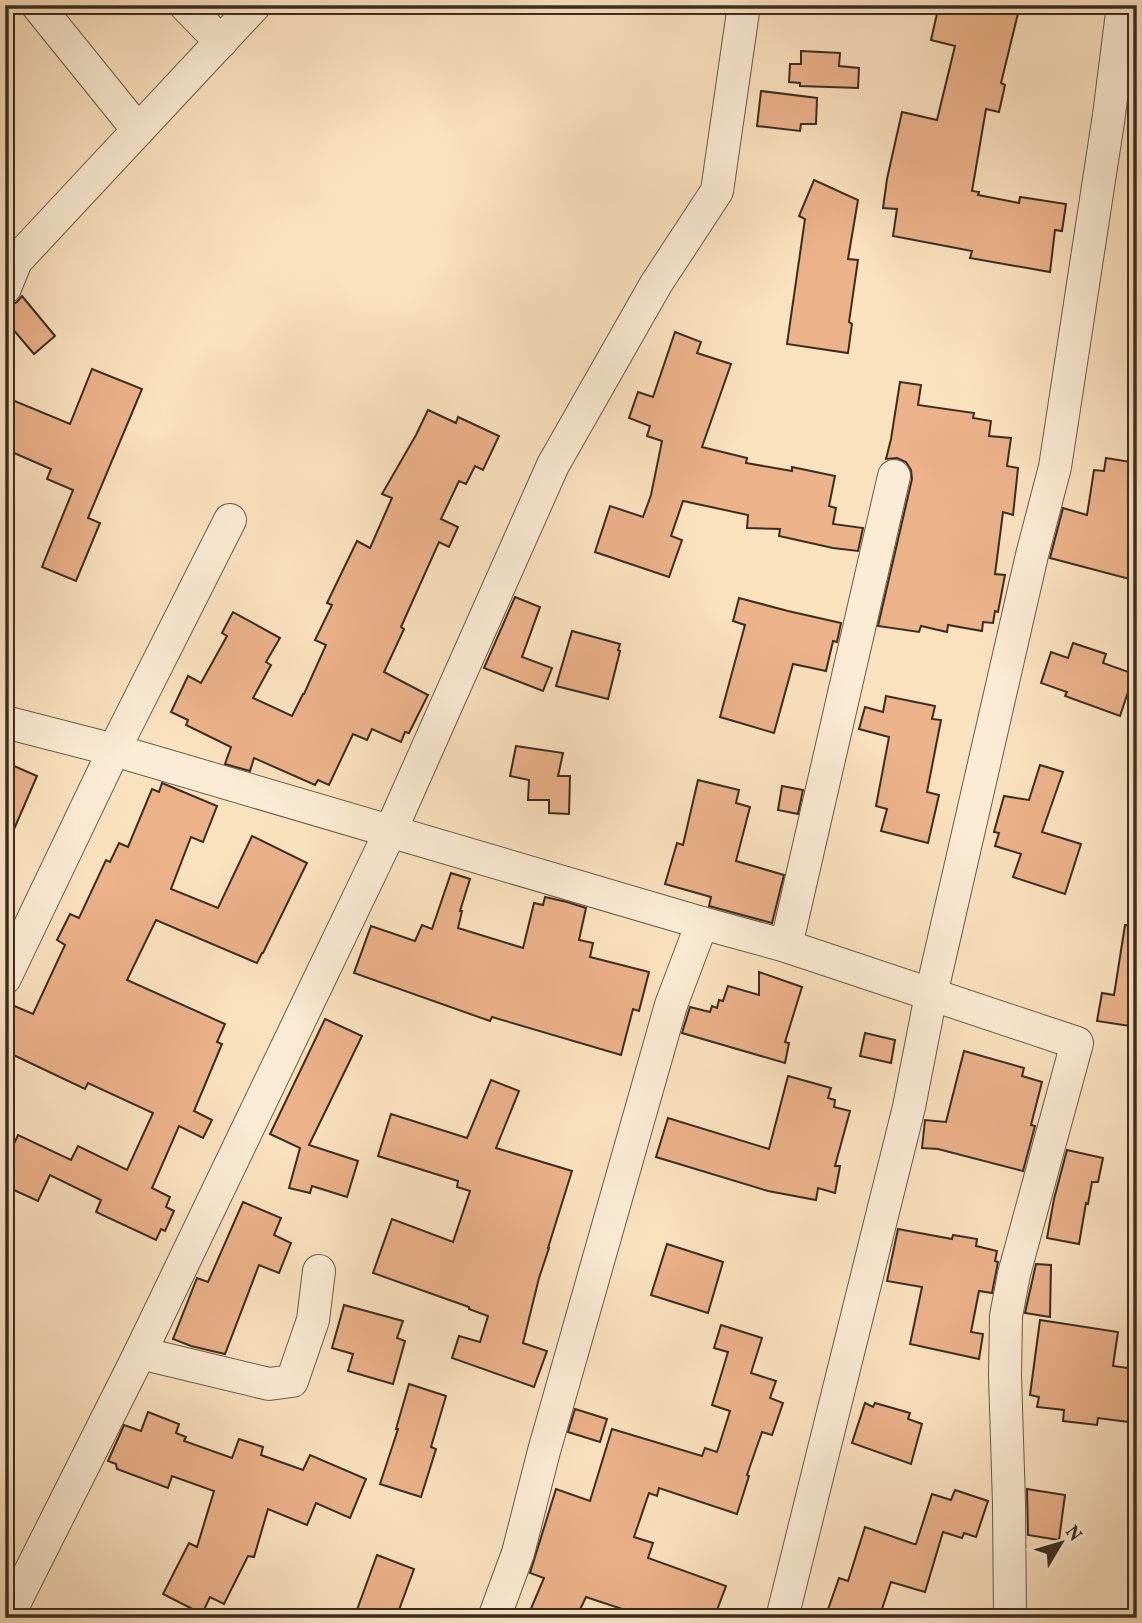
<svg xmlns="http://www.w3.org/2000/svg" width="1142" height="1623" font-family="Vollkorn,serif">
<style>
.building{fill:#ecb28a;stroke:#392d24;stroke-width:2}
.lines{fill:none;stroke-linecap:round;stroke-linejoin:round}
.minor-casing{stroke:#6a5a4b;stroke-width:34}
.minor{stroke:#fcecd5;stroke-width:32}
</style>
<rect width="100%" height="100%" fill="#fbe2bf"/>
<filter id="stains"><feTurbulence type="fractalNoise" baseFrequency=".00286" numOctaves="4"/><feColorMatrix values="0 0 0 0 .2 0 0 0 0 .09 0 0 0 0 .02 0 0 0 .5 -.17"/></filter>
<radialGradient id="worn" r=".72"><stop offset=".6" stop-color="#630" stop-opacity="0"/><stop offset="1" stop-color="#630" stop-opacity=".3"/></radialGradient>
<g class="building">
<polygon points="939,5 1020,5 1001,83 1005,85 999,112 986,109 972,191 979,192 978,195 1019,203 1020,197 1066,204 1062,231 1055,230 1050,272 970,258 972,251 893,236 897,209 883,208 887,179 902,112 937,120 955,46 931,40"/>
<polygon points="801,51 840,53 839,66 859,68 858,88 800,86 800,83 789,82 790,64 801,64"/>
<polygon points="761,91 817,98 816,124 801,124 800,131 757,126"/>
<polygon points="814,180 858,200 848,259 858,260 849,322 852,324 848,353 787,344 805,219 799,216"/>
<polygon points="22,296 55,336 34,354 5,320 5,309 17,302"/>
<polygon points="675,332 701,342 697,353 731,364 702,447 747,458 746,463 792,471 792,467 835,476 829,506 836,508 833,524 863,528 858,551 833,548 779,536 780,529 747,528 748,515 683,501 671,536 682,540 669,577 595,552 610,506 643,517 651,495 662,441 647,436 650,426 629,418 638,392 653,397"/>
<polygon points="92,369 142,389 88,518 100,523 76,581 42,567 73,490 47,479 51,469 5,449 5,397 70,424"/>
<polygon points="900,382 921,385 918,405 974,413 973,418 991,421 989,436 1011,438 1007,466 1018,468 1013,515 1003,512 995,574 1005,575 998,612 995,611 993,623 983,622 982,631 948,625 947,632 921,626 919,632 878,626 912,479 911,470 906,462 897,458 886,459 891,439"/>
<polygon points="428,410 456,423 458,417 499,436 483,470 475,466 466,484 459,481 441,519 458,527 449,547 439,542 401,627 404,629 384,672 428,695 409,733 405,732 401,742 372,729 367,740 353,734 329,785 318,780 315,785 254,758 250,771 225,764 231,747 186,725 188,720 171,712 188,676 201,683 227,636 222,633 233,612 280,638 266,662 271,665 253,698 292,716 303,694 304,694 326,645 315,640 332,605 327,603 357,541 370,548 392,498 382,494 416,435"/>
<polygon points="1106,458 1137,463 1137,581 1050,558 1063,508 1087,515 1094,470 1104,471"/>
<polygon points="515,597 540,607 522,657 552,668 543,691 484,668"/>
<polygon points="739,598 788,611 841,623 837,642 833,641 826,671 793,664 774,733 720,717 745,625 733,621"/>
<polygon points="572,631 620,644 618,650 620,651 608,699 556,686"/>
<polygon points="1073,643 1106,654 1103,663 1134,674 1120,716 1065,696 1067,692 1041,683 1051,652 1068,658"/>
<polygon points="886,696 935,706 932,719 941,720 927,792 939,795 928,843 881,831 887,809 876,806 889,737 859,729 865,707 883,712"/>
<polygon points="516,746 563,753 558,776 570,776 569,814 549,813 549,800 528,800 529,780 510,776"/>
<polygon points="5,762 37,776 5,850"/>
<polygon points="1040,765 1063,772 1042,832 1081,844 1065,894 1013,877 1021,854 995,846 999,833 994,832 1004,796 1029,800"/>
<polygon points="698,780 739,790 736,803 750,807 736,861 784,875 772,923 709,906 711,897 665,884 677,843 683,845"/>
<polygon points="162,783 217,806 203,842 191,837 171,889 218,908 252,836 307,863 263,953 262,953 257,963 156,920 127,980 225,1024 217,1042 222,1044 194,1111 212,1120 203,1138 179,1126 152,1188 170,1197 166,1207 174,1211 165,1231 161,1229 156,1240 96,1212 101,1200 50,1175 38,1201 5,1186 5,1163 18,1135 71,1160 78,1146 127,1170 153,1113 88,1083 85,1089 5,1051 5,1002 33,1014 65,945 57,940 70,914 79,918 106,860 110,862 119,843 128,847 152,789 159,792"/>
<polygon points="782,786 803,790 798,814 778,810"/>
<polygon points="451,873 470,879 460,911 462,911 458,928 523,948 534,903 543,905 545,897 567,902 586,908 579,940 593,943 590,957 649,972 639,1011 633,1009 621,1055 492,1017 490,1021 354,973 371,926 415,941 422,925 432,929"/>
<polygon points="1125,925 1137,926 1137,1027 1097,1021 1102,993 1114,995"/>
<polygon points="759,972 802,987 785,1042 789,1043 785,1063 682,1033 690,1007 710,1012 712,1006 717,1008 719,1000 723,1001 728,986 759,995"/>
<polygon points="325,1019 362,1036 309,1145 358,1161 347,1197 312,1186 310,1193 289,1188 300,1148 270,1134"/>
<polygon points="865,1033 895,1040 891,1063 860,1056"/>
<polygon points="964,1051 1024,1068 1022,1076 1042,1082 1031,1125 1035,1126 1023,1171 938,1149 922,1148 925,1120 946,1122"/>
<polygon points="788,1076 831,1088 828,1098 835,1100 834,1107 850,1111 835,1166 840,1166 835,1193 818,1188 816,1200 768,1191 656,1157 668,1118 769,1149"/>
<polygon points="491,1080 519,1091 496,1148 572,1171 548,1248 549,1248 539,1278 523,1343 547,1351 534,1387 452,1358 459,1336 480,1342 488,1316 469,1309 469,1307 373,1273 392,1219 453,1242 470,1191 457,1187 458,1181 378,1156 391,1114 467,1138"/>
<polygon points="1067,1150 1103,1158 1098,1182 1092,1182 1088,1204 1086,1203 1079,1244 1047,1238 1054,1199"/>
<polygon points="243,1202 281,1218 274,1235 291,1243 279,1273 259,1265 225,1354 191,1346 173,1339 197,1278 208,1282"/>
<polygon points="898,1229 952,1239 953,1235 977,1239 976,1246 997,1251 995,1261 998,1262 992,1293 979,1291 971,1332 983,1334 979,1359 910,1344 922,1287 887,1281"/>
<polygon points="667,1244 723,1262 708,1313 651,1295"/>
<polygon points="1036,1264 1051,1265 1050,1317 1025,1313"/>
<polygon points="344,1305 403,1321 397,1338 405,1341 393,1384 348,1371 353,1354 332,1348"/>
<polygon points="1040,1320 1118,1332 1113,1366 1135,1369 1131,1388 1137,1389 1137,1423 1098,1418 1097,1425 1063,1421 1064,1410 1037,1407 1039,1397 1030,1395"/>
<polygon points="721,1325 762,1338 751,1373 776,1381 770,1398 783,1403 772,1435 762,1432 747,1475 749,1476 737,1514 659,1488 657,1496 649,1493 634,1537 653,1543 648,1558 726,1586 714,1618 656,1618 632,1609 631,1612 586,1597 576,1618 527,1618 544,1578 530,1573 556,1489 590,1501 612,1429 702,1456 705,1448 717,1452 730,1411 712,1405 728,1352 714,1348"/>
<polygon points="409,1384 446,1396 431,1447 436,1449 421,1497 380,1484 398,1429 396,1429"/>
<polygon points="865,1403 873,1407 875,1403 910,1413 908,1419 922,1424 911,1464 852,1443"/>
<polygon points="575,1409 607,1419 600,1442 568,1432"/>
<polygon points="148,1412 179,1424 176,1433 186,1437 184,1441 232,1458 239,1439 263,1447 261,1455 303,1470 310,1455 366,1479 350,1518 316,1503 307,1525 268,1509 254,1557 248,1556 224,1604 210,1597 202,1614 163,1594 189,1543 197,1547 214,1491 172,1476 168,1488 117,1469 116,1464 108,1461 124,1425 141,1431"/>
<polygon points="1027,1489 1065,1495 1059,1540 1028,1535"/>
<polygon points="955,1490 988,1501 976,1537 964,1533 962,1538 943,1532 925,1592 891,1582 879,1618 825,1618 839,1578 848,1581 865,1527 914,1544 916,1544 932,1494 951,1500"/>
<polygon points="377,1555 414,1569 396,1618 354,1618"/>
</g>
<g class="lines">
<g class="minor-casing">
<g id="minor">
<polyline points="37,5 138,130"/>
<polyline points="185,5 221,42"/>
<polyline points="5,288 16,261 255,5"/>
<polyline points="5,722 114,750 702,923 786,946 1077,1043 1014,1274 1006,1316 1005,1375 1009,1504 1010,1618"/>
<polyline points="786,946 894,476"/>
<polyline points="5,978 114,750 230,520"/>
<polyline points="140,1353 269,1384 292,1381 313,1320 319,1271"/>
<polyline points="7,1618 140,1353 391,830 553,465 656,284 717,191 744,5"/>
<polyline points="494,1618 518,1553 544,1451 671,1005 702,923"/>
<polyline points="782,1618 909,1107 931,995 1032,555 1055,467 1109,115 1123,5"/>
</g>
</g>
<use href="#minor" class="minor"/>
</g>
<rect width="1142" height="1623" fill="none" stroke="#fbe2bf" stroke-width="28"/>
<rect x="7" y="7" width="1128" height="1609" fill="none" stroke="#392d24" stroke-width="3.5"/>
<rect x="14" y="14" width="1114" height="1595" fill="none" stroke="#392d24" stroke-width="2"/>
<g transform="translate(1061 1543) rotate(52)" stroke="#fcecd5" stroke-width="5" paint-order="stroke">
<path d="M0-5L12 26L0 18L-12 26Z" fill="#392d24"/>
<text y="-10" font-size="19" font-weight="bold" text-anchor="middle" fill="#392d24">N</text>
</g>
<rect width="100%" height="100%" filter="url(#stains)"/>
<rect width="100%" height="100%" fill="url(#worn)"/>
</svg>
